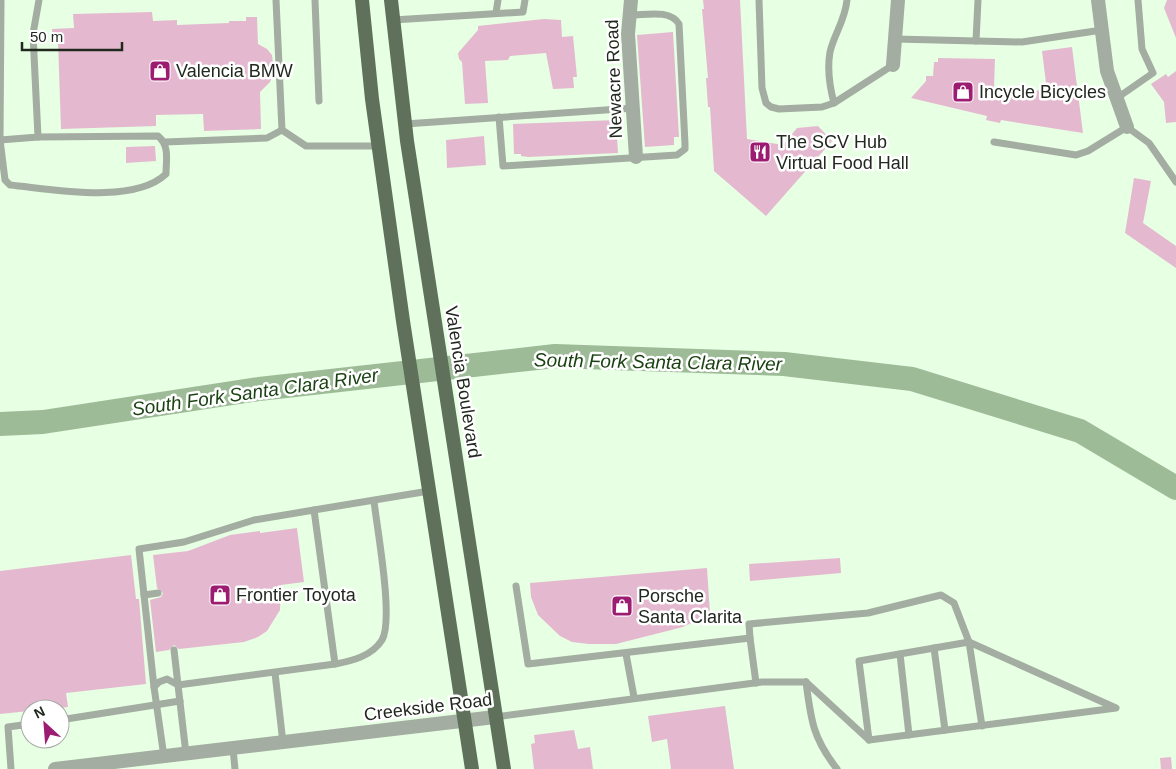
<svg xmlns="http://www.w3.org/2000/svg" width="1176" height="769" font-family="Helvetica,sans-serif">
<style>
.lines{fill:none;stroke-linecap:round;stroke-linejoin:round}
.river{stroke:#9ebb98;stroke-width:24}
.building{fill:#e4b9cf}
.service{stroke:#a3ada1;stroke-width:7}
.minor{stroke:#a3ada1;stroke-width:14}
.tertiary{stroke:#a3ada1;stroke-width:14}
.primary{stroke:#5f705b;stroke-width:14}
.labels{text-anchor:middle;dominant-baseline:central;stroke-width:5;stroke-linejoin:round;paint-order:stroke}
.poi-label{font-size:18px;fill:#21291f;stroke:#fff;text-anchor:start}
.street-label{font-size:18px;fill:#21291f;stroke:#fff}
.water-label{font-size:19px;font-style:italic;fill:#1a4212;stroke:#fff}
</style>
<rect width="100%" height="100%" fill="#e7ffe3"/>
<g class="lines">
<polyline class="river" points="0,424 43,422 259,389 555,356 784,364 912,379 1080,431 1176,488"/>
</g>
<g class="building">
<polygon points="703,0 740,0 747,139 783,145 797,128 818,126 832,141 766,216 714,171 710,107 708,107 706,78 708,78 702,9 704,9"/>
<polygon points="1167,0 1176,0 1176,38 1164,8"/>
<polygon points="152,12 153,21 177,20 177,25 229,23 229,21 246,21 246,17 257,17 258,44 267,49 272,55 274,72 270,82 260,92 261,129 204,131 203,114 156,115 156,126 61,129 58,41 53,42 52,29 74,28 73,14"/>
<polygon points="544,19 561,20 562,37 573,36 577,77 573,77 574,88 553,89 546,53 510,56 508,60 485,61 488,103 465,104 462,62 459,59 458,53 478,30 478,26"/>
<polygon points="673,32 679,137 674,137 674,145 645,147 637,35"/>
<polygon points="1072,47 1083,133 1001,120 1000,123 986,120 987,116 911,98 926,81 926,76 933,76 934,62 938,62 938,58 995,59 994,88 1047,91 1042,51"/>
<polygon points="1176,71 1176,122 1166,123 1164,102 1151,84 1166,74 1168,77"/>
<polygon points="616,120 618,153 528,157 521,156 521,154 514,154 513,124"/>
<polygon points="484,136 486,165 447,168 446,140"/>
<polygon points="155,146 156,161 126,163 126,147"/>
<polygon points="1134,178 1151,181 1143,223 1176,246 1176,268 1125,233"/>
<polygon points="297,528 304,582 281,585 280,610 267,631 258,637 244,642 179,649 174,645 169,650 156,652 150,600 161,597 163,593 157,588 153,555 188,551 230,535 260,531 260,533"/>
<polygon points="131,555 136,599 139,599 146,684 66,693 68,707 0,714 0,571"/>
<polygon points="840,558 841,573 750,581 749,564"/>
<polygon points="707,568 710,614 683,627 616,644 589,644 572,642 560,636 538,615 531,597 530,583"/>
<polygon points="725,706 734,769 671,769 667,739 652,742 648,716"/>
<polygon points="574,730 578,749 590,747 593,769 534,769 531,744 535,743 534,735"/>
<polygon points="1171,757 1172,769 1161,769 1160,758"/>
</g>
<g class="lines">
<g class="service">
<polyline points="1,0 0,140 38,137 33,34 39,0"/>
<polyline points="276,0 282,130 306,146 378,146"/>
<polyline points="315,0 319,101"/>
<polyline points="759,0 762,88 766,103 771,107 779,109 822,107 834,103 893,65"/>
<polyline points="496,13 498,0"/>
<polyline points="393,20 523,12 525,0"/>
<polyline points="895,39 1022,42 1102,30"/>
<polyline points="976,41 978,0"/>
<polyline points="1117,98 1153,73 1142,49 1138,0"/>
<path d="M834,103C830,88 827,69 830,52C834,34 845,21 847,0"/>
<path d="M499,117L503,166L677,155L685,149V144L679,24C670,9 646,15 630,15"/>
<polyline points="405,124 634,108"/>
<path d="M0,140L5,180L10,185C52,189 133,205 166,174C166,160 170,146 158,136L38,137"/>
<polyline points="165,142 267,138 282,130"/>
<polyline points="994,142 1076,155 1088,151 1127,127 1149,143 1176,182"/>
<polyline points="314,510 429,491"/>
<polyline points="516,586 528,664 750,638 756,683"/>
<polyline points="144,595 158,593"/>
<polyline points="750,638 749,624 868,613 941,595 954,603 969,642 1116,708 869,740 806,682"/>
<polyline points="934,648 945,730"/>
<polyline points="626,654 634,697"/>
<polyline points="900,654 909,735"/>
<path d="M335,664C352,661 372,656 382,640C394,619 377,529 374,501"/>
<polyline points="275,673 283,743"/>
<path d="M806,682C811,721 813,738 837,769"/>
<polyline points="154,687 139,549 184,542 254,520 314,510 335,664 178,685 174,650"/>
<polyline points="495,717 762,682 806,682"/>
<polyline points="60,720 180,701"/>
<polyline points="869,740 859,661 969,642 982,726"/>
<polyline points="233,749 235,769"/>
<polyline points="164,757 154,687 159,682 167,679 178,685 186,754"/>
<polyline points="11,769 8,727 30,724"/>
</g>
<g class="minor">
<polyline points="631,0 628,34 636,157"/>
<polyline points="1098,0 1107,71 1127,127"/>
<polyline points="893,65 898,0"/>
</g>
<polyline class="tertiary" points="55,769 495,717"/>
<g class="primary">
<polyline points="362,0 372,99 403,321 472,769"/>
<polyline points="391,0 407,141 504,769"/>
</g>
</g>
<defs>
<g id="shop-square" transform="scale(1.125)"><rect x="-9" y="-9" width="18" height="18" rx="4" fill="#9c1c71" stroke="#fff"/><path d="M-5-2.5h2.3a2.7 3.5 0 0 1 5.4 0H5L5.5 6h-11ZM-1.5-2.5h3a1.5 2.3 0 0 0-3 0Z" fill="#fff"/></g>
<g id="restaurant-square" transform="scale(1.125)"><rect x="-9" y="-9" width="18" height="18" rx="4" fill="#9c1c71" stroke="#fff"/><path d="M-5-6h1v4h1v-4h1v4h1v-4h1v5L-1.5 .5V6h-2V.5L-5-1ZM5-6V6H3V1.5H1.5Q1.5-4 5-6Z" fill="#fff"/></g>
</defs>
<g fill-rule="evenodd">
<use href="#shop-square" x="160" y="71"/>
<use href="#shop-square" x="963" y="92"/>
<use href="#restaurant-square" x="760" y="152"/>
<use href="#shop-square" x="220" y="595"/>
<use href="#shop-square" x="622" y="606"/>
</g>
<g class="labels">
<g class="poi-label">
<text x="176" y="71">Valencia BMW</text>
<text x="979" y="92">Incycle Bicycles</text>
<text x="776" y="142">The SCV Hub<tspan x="776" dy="21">Virtual Food Hall</tspan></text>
<text x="236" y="595">Frontier Toyota</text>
<text x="638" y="596">Porsche<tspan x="638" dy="21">Santa Clarita</tspan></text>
</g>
<g class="street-label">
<text transform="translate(614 79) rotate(-92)">Newacre Road</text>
<text transform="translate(463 382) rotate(81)">Valencia Boulevard</text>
<text transform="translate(428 707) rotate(-7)">Creekside Road</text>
</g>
<g class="water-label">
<text transform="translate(658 362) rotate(1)">South Fork Santa Clara River</text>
<text transform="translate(255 392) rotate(-8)">South Fork Santa Clara River</text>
</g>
</g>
<g transform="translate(45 724) rotate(334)"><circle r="24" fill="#ffffff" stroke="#a6a9a5"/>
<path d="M0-4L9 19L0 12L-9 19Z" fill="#9c1c71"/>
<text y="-8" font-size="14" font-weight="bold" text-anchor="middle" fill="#21291f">N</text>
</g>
<path d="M22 42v8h100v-8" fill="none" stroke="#21291f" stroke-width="2.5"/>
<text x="30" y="42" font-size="15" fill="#21291f" stroke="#ffffff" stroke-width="4" paint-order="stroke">50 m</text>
</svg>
